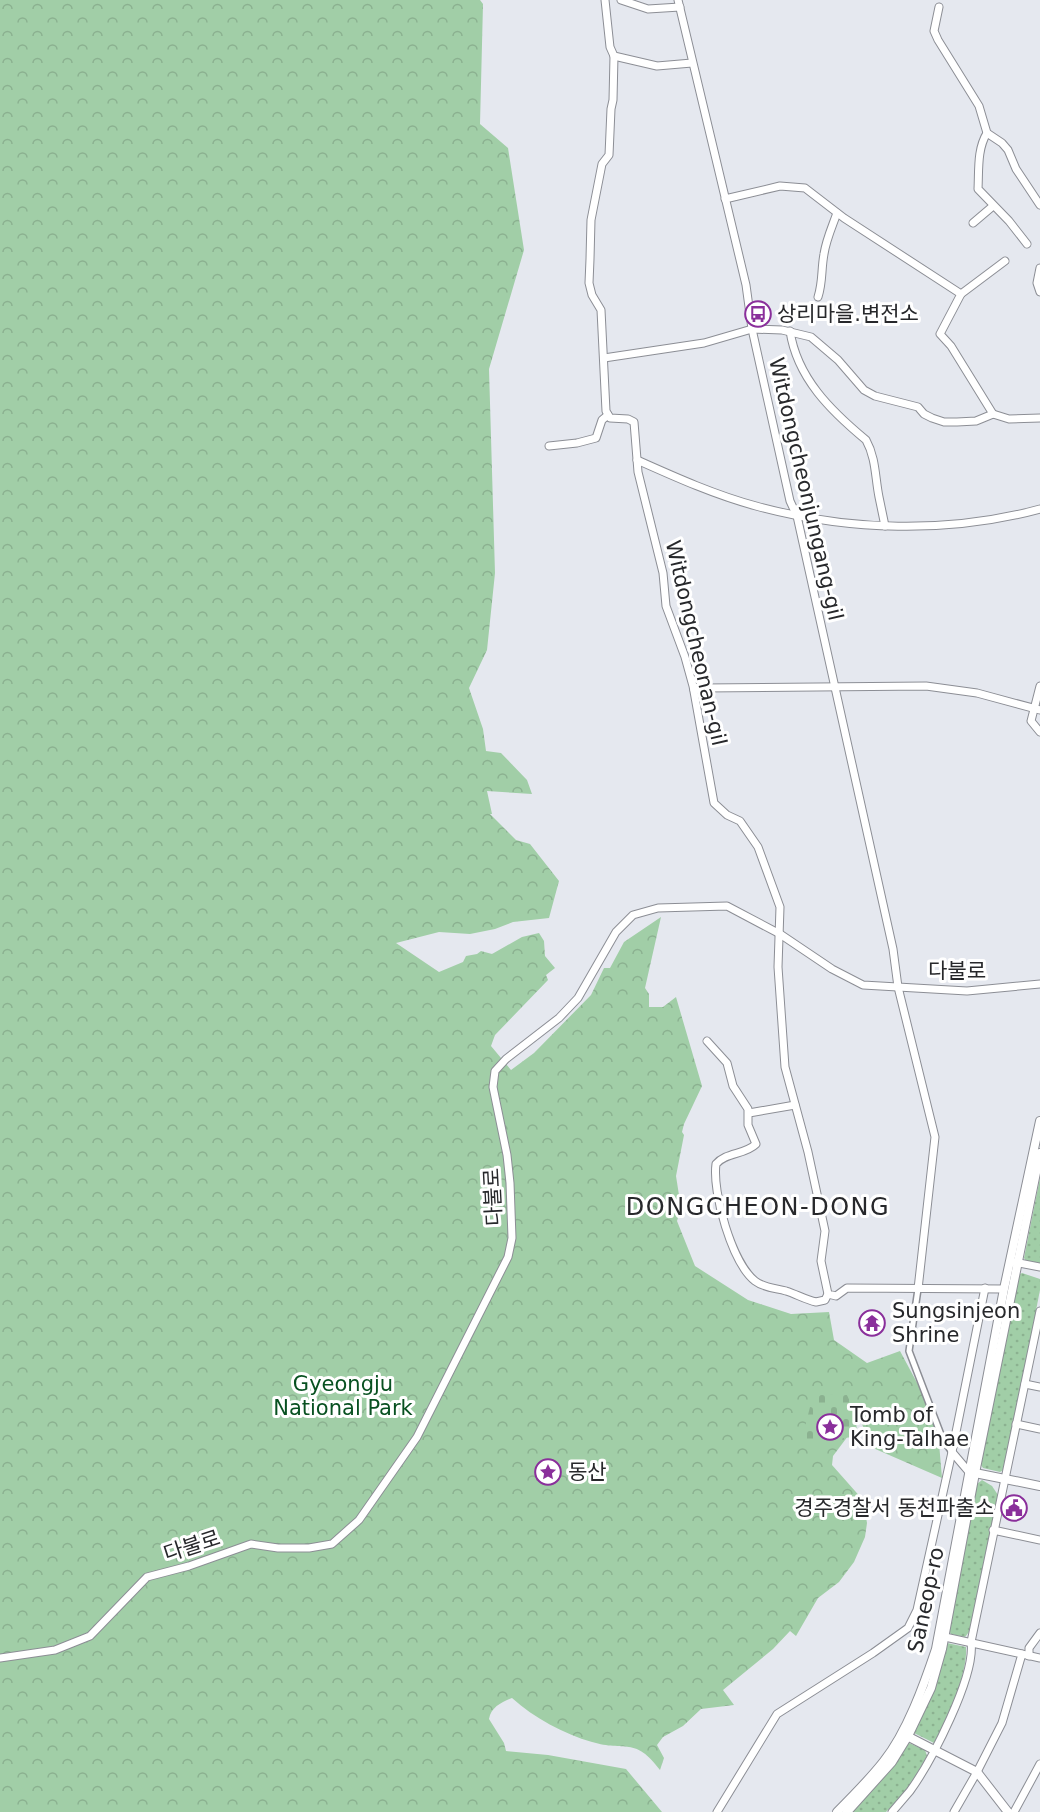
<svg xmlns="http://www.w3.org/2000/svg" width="1040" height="1812" font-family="'DejaVu Sans','Noto Sans KR',sans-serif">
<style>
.grass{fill:url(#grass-dots)}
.forest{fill:url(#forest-crowns)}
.cemetery{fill:url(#cemetery-stones)}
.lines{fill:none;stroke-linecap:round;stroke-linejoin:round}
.pedestrian-casing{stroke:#8c8e95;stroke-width:8}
.minor-casing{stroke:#8c8e95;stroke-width:9}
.tertiary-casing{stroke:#8c8e95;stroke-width:10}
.pedestrian{stroke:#fff;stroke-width:5}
.minor{stroke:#fff;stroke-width:7}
.tertiary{stroke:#fff;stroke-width:8}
.labels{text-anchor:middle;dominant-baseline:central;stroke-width:6;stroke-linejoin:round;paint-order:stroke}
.poi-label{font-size:21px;fill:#27282b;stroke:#fff;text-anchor:start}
.street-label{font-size:21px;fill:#27282b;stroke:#fff}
.park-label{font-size:21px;fill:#085121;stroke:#fff}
.quarter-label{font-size:24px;letter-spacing:1.5px;fill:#27282b;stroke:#fff}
</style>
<defs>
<pattern id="grass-dots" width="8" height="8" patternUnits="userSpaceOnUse" patternTransform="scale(1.5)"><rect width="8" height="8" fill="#a1cea7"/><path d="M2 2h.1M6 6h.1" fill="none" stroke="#8bb190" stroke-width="1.8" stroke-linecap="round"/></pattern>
<pattern id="forest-crowns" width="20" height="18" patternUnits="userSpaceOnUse" patternTransform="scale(1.5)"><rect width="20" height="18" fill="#a1cea7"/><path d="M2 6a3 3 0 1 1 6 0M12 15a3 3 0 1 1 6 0" fill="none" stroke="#8bb190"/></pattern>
<pattern id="cemetery-stones" width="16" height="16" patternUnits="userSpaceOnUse" patternTransform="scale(1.5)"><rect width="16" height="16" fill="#a1cea7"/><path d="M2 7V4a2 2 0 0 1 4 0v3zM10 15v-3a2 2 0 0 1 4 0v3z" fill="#8bb190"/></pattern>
</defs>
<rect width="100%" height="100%" fill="#e5e8ef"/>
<g class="grass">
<polygon points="1040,1178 1040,1264 1026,1261 1024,1258"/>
<polygon points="1022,1273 1040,1279 1040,1290 1005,1469 1000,1472 983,1468 981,1465 1018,1275"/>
<polygon points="982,1480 992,1486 998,1495 969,1632 965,1637 951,1634 949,1631 977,1484"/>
<path d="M947,1643L966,1647C968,1673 947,1720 934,1743L914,1733V1731Z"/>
<polygon points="909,1743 925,1750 927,1756 908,1789 886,1812 851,1812"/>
</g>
<path class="forest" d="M0,0H480L483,4L480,124L508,148L524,250L489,369L495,573L487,650L469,688L483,729L486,751L501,753L527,780L532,794L487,791L492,814H490L516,840L530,844L559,881L549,918L513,922L495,929L470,934L439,932L396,943L439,972L463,962L466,956L477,954L481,951L492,954L522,937L539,933L544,941L545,956L555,968L546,975L548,980L495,1035L491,1046L511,1070L534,1053L591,995L604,968H610L624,942L661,917L645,988L649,994V1007H663L676,997L702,1086L684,1124L682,1132L684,1135L676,1176L681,1208L677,1221L695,1266L748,1300L791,1314L829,1312L834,1340L867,1363L900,1351L937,1420L942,1478L873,1448L860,1420L833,1456L832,1465L863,1500L867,1523L865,1537L854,1562L839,1582L818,1598L796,1636L790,1631L773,1649L723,1690L734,1705L701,1709L683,1726L663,1737L657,1745L664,1758L660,1770C635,1736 625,1752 592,1742C564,1734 534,1718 512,1698C502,1702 491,1707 489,1719L504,1743L506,1751L548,1755L626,1769L662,1812H0Z"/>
<polygon class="cemetery" points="846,1393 853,1408 858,1434 853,1437 808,1442 803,1435 810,1407 820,1395"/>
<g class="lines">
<g class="pedestrian-casing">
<polyline id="pedestrian" points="918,1289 909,1351 943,1440 952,1452"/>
</g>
<g class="minor-casing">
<g id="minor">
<polyline points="605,0 610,47 614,56 657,66 692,63"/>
<polyline points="621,0 648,9 680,7"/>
<polyline points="678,0 746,285 752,329 790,501 797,516 893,949 898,987 935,1137 918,1289"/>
<polyline points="939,7 934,31 938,40 979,106 987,133 1002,143 1008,150 1016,169 1040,205"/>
<polyline points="614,56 613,100 611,109 609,155 602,164 591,220 590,259 589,283 592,295 601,310 606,411 610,418 628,419 634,422 638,472 663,573 666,606 685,657 693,686 714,803 727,815 740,821 758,847 780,907 778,967 785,1067 808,1152 825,1231 821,1261 828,1294 836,1296 847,1288 1004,1289"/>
<path d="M987,133C977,149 979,170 978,189L1009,221L1027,244"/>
<polyline points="725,199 780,186 805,188 844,218 961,294 940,334 951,346 993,414"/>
<polyline points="973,223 993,206"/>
<polyline points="1040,268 1037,283 1040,292"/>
<polyline points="961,294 1005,261"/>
<path d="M818,297C823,281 821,270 824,254C826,240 832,227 837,213"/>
<path d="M790,331C797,378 831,411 866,440C876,458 875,477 879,497C881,507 883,516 885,526"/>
<polyline points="604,358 704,343 752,329 782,330 811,337 838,360 864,390 875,396 918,407 924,414 932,418 944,422 957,422 976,421 993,414 1009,419 1040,418"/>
<polyline points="549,446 577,443 596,438 602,420 608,415"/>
<path d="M637,460C675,477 715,495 756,506C848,531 948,534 1040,509"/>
<polyline points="1040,686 1031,721 1040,732"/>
<polyline points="694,690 703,688 926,686 977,693 1040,710"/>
<path d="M707,1041L727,1063L733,1086L748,1109V1125L756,1144C745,1155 726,1152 716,1164C712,1192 732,1263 755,1281C764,1288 775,1288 786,1291C796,1294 806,1300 816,1302L825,1300L828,1294"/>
<polyline points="749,1113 795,1105"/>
<polyline points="1014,1262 1040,1267"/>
<polyline points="1025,1384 1040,1387"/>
<polyline points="1016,1424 1040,1429"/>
<polyline points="952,1452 969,1472"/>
<polyline points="993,1530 1040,1540"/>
<polyline points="945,1637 1040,1658"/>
<polyline points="1029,1656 1029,1648 1040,1633"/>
<polyline points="0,1658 55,1650 90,1636 147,1577 189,1566 251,1544 278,1548 309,1548 332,1544 359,1520 417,1437 508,1257 512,1238 510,1183 507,1155 493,1087 495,1071 506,1059 559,1018 578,998 616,932 633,915 658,908 727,906 780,934 832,969 863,985 967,991 1040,984"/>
<polyline points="717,1812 777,1714 873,1653 908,1628 917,1610 952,1452 985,1288"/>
<path d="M892,1812C898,1805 904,1798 910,1791C931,1762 976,1676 971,1642L1040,1311"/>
<polyline points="954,1812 977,1772 1002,1723 1022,1654"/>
<polyline points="1014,1812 1040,1764"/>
</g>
</g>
<g class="tertiary-casing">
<g id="tertiary">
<polyline points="970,1472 1040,1486"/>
<polyline points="905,1735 977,1772 1008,1812"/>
<path d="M837,1812C853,1796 870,1779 884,1761C907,1732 924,1685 936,1649L1004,1289L1040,1121"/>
<polyline points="847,1812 892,1762 908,1736 931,1688 942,1649 975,1473 1040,1153"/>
</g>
</g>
<use href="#pedestrian" class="pedestrian"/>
<use href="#minor" class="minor"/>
<use href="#tertiary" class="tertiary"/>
</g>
<defs>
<g id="bus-ring" transform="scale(1.35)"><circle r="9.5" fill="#fff" stroke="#8a2f9b" stroke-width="1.5"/><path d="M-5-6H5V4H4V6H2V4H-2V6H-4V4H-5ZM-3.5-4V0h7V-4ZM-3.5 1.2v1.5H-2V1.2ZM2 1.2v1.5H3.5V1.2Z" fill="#8a2f9b"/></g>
<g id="temple-ring" transform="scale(1.35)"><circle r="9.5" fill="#fff" stroke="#8a2f9b" stroke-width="1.5"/><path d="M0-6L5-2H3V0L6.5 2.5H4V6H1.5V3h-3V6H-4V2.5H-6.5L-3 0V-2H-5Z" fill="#8a2f9b"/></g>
<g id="sight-ring" transform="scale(1.35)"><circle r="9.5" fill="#fff" stroke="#8a2f9b" stroke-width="1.5"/><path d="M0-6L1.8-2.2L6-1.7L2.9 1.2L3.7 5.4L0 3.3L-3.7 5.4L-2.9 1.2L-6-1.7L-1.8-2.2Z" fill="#8a2f9b"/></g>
<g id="civic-ring" transform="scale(1.35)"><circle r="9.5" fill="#fff" stroke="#8a2f9b" stroke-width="1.5"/><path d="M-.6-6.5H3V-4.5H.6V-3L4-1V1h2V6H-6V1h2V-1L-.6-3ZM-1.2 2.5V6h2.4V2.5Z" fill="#8a2f9b"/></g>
</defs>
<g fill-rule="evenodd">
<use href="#bus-ring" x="758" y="314"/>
<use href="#temple-ring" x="872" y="1323"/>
<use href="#sight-ring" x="830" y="1427"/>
<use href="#sight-ring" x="548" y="1472"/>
<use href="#civic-ring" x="1014" y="1508"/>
</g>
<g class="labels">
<g class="poi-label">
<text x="777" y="314">상리마을.변전소</text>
<text x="892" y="1311">Sungsinjeon<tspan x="892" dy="24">Shrine</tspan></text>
<text x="850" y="1415">Tomb of<tspan x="850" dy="24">King-Talhae</tspan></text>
<text x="568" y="1472">동산</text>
<text x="994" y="1508" text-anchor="end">경주경찰서 동천파출소</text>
</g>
<g class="street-label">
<text transform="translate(806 489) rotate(77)">Witdongcheonjungang-gil</text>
<text transform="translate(696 643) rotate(77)">Witdongcheonan-gil</text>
<text x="957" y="971">다불로</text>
<text transform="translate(493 1197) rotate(-93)">다불로</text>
<text transform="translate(192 1546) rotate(-18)">다불로</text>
<text transform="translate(926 1600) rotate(-78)">Saneop-ro</text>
</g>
<g class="park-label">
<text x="343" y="1384">Gyeongju<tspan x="343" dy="24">National Park</tspan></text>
</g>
<g class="quarter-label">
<text x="758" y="1207">DONGCHEON-DONG</text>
</g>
</g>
</svg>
